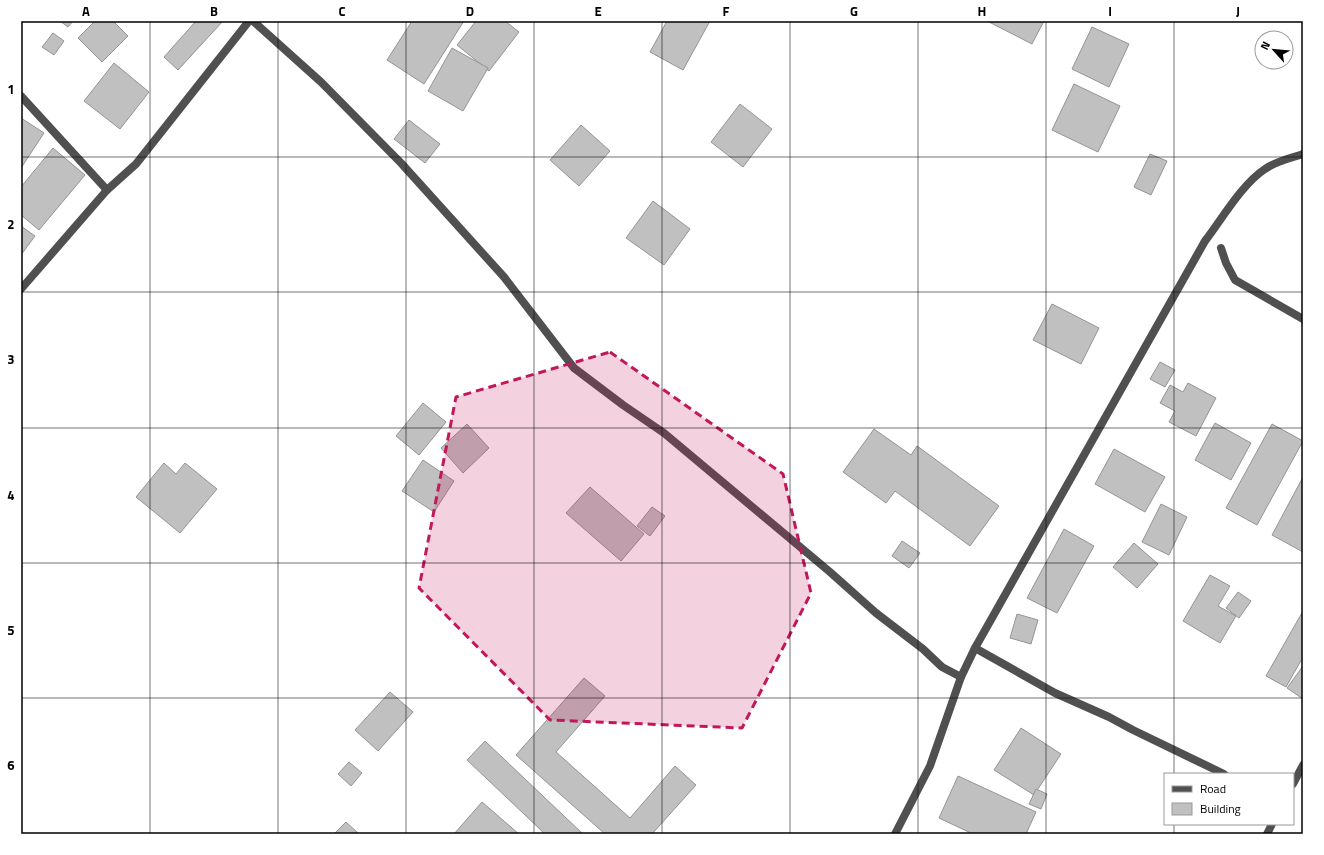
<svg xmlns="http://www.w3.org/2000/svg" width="1324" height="855" font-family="'Titillium Web',sans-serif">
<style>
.building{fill:#c0c0c0;stroke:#949494}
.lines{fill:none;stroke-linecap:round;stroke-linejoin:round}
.minor{stroke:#505050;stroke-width:8}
.marked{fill:#c2185b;fill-opacity:0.2;stroke:#c2185b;stroke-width:3;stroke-dasharray:8 5;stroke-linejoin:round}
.grid{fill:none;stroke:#000;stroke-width:1;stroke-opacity:0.55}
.neatline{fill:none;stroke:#000;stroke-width:1.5}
.grid-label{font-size:13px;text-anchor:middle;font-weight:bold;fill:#000}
</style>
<rect width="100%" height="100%" fill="#fff"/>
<g class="building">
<polygon points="60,21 73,21 68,27"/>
<polygon points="95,21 113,21 128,36 102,62 78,38"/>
<polygon points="196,21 223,21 178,70 164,57"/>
<polygon points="412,21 464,21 424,84 387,60"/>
<polygon points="476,21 505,21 519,32 489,71 457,45"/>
<polygon points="667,21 710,21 683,70 650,52"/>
<polygon points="990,21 1044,21 1032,44 989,22"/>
<polygon points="1092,27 1129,44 1109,87 1072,69"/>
<polygon points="53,33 64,41 54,55 42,47"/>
<polygon points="452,48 488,68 463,111 428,91"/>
<polygon points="114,63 149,92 120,129 84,101"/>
<polygon points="1074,84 1120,106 1098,152 1052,130"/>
<polygon points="740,104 772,129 743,167 711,142"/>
<polygon points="21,118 44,133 21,168"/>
<polygon points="409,120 440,144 425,163 394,139"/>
<polygon points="581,125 610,151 579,186 550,160"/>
<polygon points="53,148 85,175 39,230 21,215 21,187"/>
<polygon points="1150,154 1167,161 1151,195 1134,187"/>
<polygon points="653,201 690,229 664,265 626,238"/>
<polygon points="21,226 35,236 21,255"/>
<polygon points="1052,304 1099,328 1081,364 1033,340"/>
<polygon points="1160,362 1175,370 1165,387 1150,379"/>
<polygon points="1188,383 1216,398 1196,436 1169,422 1175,411 1160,403 1170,385 1183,392"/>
<polygon points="423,403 446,422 419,455 396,436"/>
<polygon points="1215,423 1251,443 1231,480 1195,460"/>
<polygon points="467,424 489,448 463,473 441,448"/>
<polygon points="1272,424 1303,441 1257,525 1226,508"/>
<polygon points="874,429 911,455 917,446 999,506 970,546 895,491 886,503 843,472"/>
<polygon points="1114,449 1165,477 1145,512 1095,484"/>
<polygon points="423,460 454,481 434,512 402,491"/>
<polygon points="164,463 176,474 185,463 217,489 180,533 136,497"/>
<polygon points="1303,477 1303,552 1272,535"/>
<polygon points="590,487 644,534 621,561 566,513"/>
<polygon points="1161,504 1187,517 1169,555 1142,542"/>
<polygon points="652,507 665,516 650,536 637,526"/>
<polygon points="1064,529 1094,546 1057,613 1027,598"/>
<polygon points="902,541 920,553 909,568 892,556"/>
<polygon points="1134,543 1158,564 1137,588 1113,567"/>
<polygon points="1210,575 1230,586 1218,606 1236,616 1220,643 1183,621"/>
<polygon points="1238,592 1251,601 1239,618 1226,608"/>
<polygon points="1303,611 1303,657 1286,687 1266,676"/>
<polygon points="1017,614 1038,620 1031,644 1010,638"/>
<polygon points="1303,666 1303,699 1287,688"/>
<polygon points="584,678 605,696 556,752 630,818 675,766 696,785 652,834 605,834 516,755"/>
<polygon points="390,692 413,712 378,751 355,730"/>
<polygon points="1021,728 1061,754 1034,795 994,770"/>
<polygon points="485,741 583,834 545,834 467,760"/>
<polygon points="349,762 362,773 351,786 338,774"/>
<polygon points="958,776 1036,812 1026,834 973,834 939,818"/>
<polygon points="1036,789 1047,794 1041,809 1029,804"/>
<polygon points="482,802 519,834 454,834"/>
<polygon points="346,822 359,834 334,834"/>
</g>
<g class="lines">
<g class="minor">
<polyline points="253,21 321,82 401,163 504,277 574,368 623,405 664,433 830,572 876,613 923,649 942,667 961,677 930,766 895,834"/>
<polyline points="21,96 107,190"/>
<polyline points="1221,248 1226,263 1235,280 1303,319"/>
<polyline points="21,289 107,190 136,164 249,21"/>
<polyline points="975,648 1055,693 1109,717 1133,730 1224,774"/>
<path d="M961,677L975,648L1205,241C1222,219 1242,184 1265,169C1276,161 1291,158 1303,154"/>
<polyline points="1293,784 1303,765"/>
<polyline points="1267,834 1272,824"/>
</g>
</g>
<path class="marked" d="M610,352L783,474L811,593L742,728L550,720L419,588L456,397Z"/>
<path class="grid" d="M150,21V834M278,21V834M406,21V834M534,21V834M662,21V834M790,21V834M918,21V834M1046,21V834M1174,21V774M21,157H1303M21,292H1303M21,428H1303M21,563H1303M21,698H1303M1174,824V834"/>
<rect width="1324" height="855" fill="none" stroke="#ffffff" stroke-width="44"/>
<rect x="1164" y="773" width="130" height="52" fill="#ffffff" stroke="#999999"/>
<rect x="1172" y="786" width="20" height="6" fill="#505050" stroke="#999999"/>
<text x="1200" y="793" font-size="12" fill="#000000">Road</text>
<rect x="1172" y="803" width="20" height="12" fill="#c0c0c0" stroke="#999999"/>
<text x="1200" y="813" font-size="12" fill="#000000">Building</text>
<g transform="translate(1274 50) rotate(297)"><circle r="19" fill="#ffffff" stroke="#999999"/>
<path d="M0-3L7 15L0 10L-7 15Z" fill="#000000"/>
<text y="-6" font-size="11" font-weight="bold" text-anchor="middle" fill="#000000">N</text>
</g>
<rect x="22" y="22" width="1280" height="811" class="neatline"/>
<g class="grid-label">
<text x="86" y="16">A</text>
<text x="214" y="16">B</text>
<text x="342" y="16">C</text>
<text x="470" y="16">D</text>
<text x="598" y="16">E</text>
<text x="726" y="16">F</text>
<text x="854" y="16">G</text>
<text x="982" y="16">H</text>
<text x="1110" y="16">I</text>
<text x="1238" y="16">J</text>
<text x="11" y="94">1</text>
<text x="11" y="229">2</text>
<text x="11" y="364">3</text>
<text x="11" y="500">4</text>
<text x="11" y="635">5</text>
<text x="11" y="770">6</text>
</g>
</svg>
